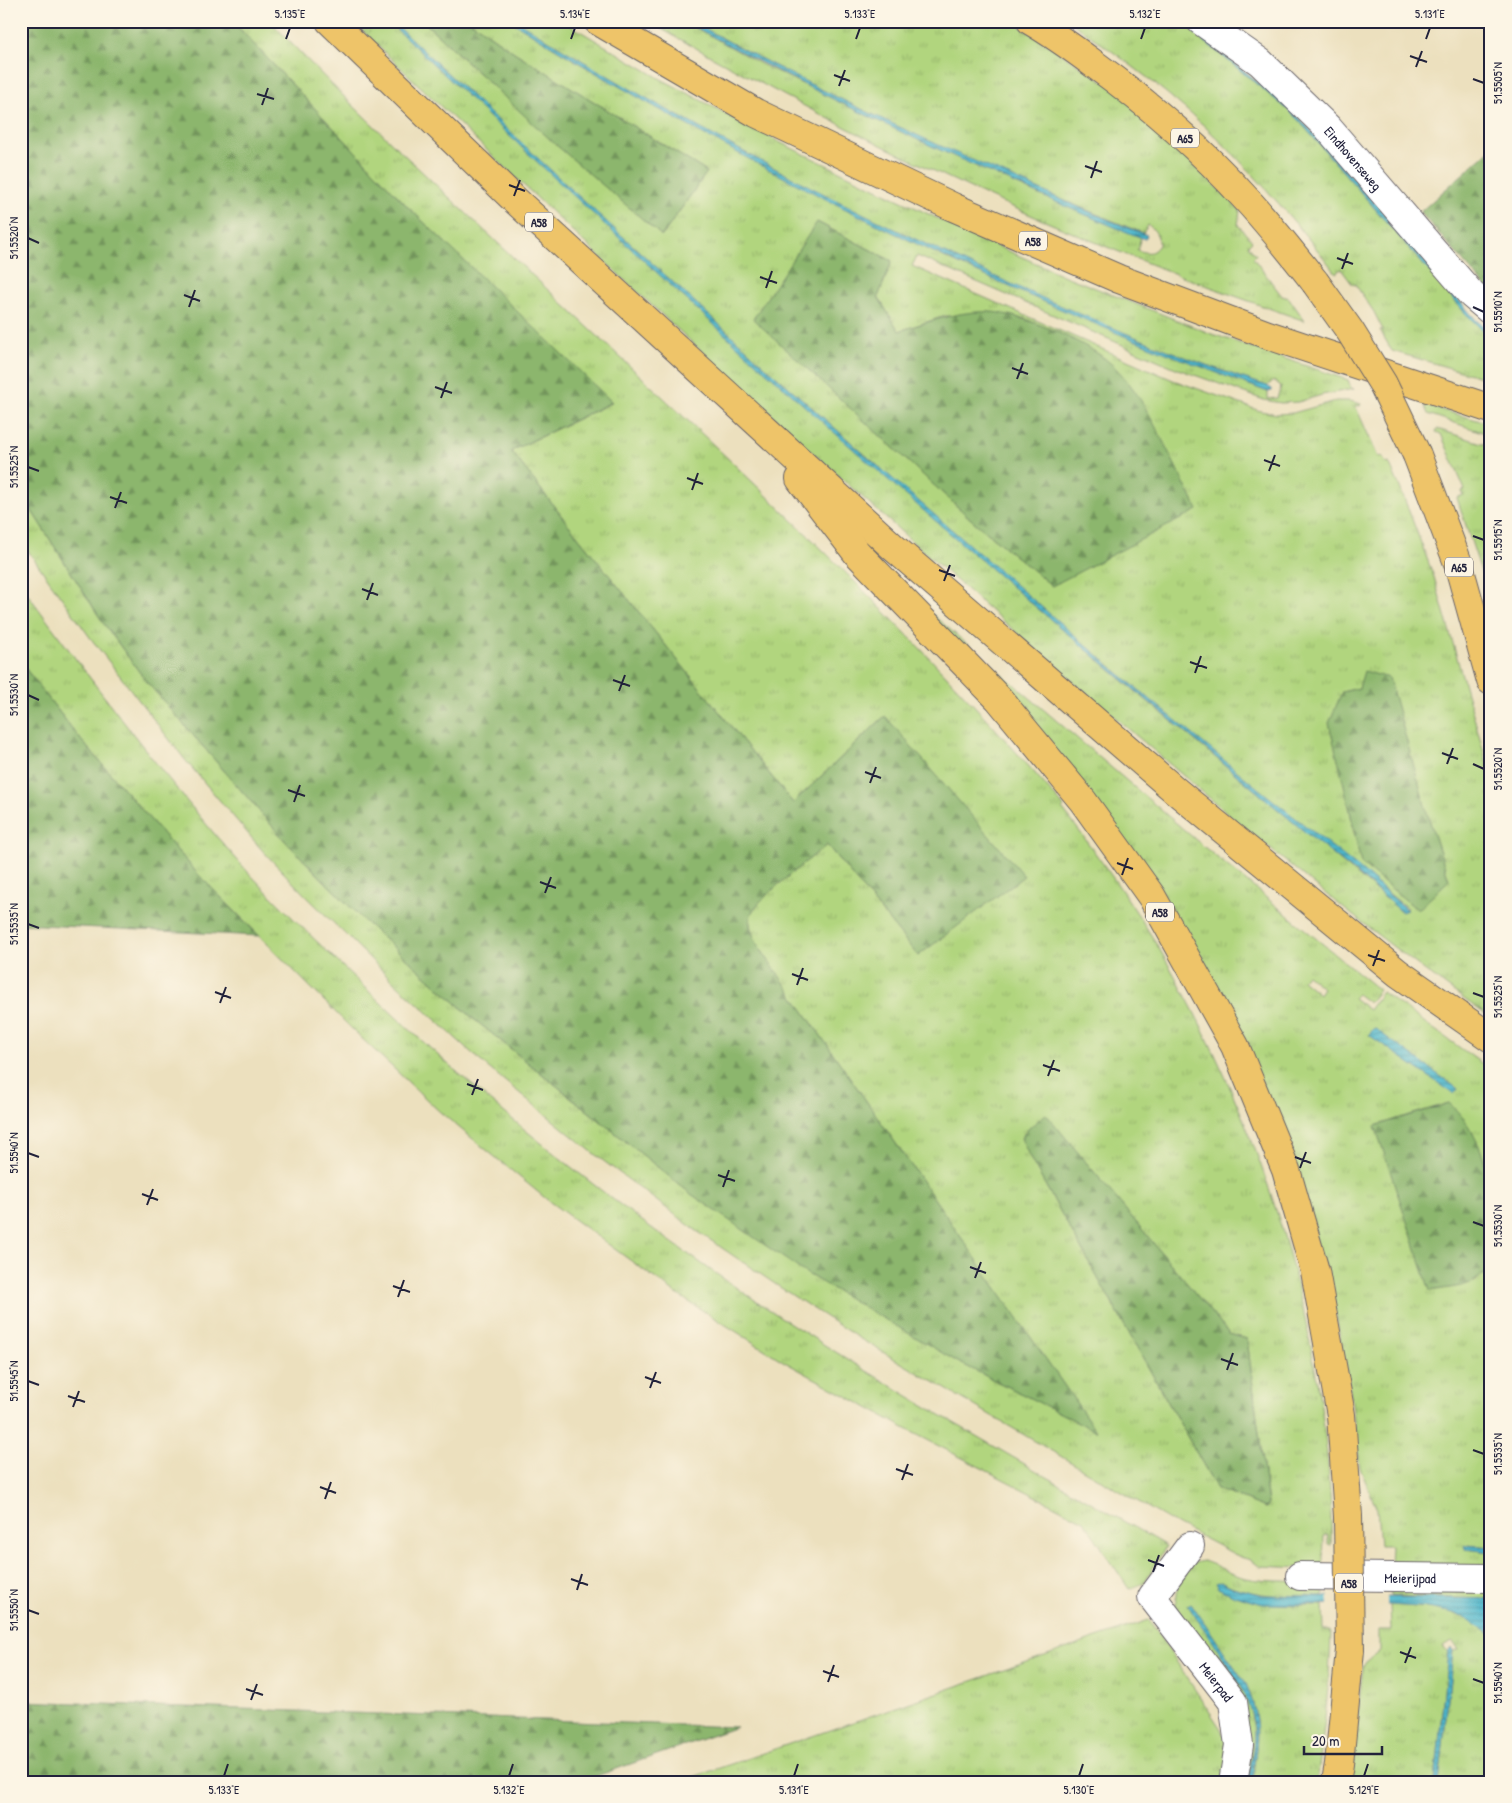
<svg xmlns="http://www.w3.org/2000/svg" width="1512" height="1803" font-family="'Patrick Hand',sans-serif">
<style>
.grass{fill:url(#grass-tufts);stroke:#6a7c5c;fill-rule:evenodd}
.forest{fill:url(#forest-firs);stroke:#576c54}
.water{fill:url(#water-rules);stroke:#386d84}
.pier{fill:#ece0be}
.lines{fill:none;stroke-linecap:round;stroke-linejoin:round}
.minor-casing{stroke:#696469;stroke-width:30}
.highway-casing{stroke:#696469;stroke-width:30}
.minor{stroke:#fff;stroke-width:28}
.highway{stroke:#eec469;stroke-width:28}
.highway-bridge-casing{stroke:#696469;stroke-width:30;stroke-linecap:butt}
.highway-bridge{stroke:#eec469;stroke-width:28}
.ticks{fill:none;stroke:#22223b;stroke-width:2}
.labels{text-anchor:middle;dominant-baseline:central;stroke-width:4;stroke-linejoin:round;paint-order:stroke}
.shield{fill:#fcf5e5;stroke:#63616e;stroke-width:1}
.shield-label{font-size:12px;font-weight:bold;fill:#22223b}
.street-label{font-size:14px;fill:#22223b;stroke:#fcf5e5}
.neatline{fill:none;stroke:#22223b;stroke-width:2}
.ticks-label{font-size:12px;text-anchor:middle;fill:#22223b}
</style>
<defs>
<pattern id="grass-tufts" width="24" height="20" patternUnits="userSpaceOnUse" patternTransform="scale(1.25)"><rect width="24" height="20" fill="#b1d57e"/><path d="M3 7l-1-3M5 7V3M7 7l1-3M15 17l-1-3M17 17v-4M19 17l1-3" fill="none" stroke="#98b76e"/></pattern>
<pattern id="forest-firs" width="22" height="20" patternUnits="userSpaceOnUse" patternTransform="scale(1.25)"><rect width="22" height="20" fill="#8cb66d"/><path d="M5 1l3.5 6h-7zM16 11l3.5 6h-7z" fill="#72945b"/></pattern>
<pattern id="water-rules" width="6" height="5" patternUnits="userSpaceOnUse" patternTransform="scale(1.25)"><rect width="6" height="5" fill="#4fb8cd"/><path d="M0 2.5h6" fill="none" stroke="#4195a8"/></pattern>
</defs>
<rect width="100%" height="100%" fill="#fcf5e5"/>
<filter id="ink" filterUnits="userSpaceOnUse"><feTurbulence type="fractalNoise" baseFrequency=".02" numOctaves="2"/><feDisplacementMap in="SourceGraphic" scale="10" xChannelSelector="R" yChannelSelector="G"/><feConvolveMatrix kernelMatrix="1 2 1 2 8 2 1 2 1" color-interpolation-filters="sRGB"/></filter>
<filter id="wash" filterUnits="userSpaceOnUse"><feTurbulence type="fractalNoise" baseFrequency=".0096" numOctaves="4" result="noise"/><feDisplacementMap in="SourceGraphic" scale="20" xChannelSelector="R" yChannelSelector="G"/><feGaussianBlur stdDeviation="1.12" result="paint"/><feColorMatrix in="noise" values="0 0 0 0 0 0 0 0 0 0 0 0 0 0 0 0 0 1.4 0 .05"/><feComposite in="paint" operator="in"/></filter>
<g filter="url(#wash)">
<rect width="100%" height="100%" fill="#ece0be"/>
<g class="grass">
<path d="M232,21H270C348,104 433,182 516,260C704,436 897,610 1064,807L1062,809C1073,822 1083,836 1093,850C1117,883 1140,916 1160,950C1240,1087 1295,1236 1319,1393C1327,1443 1332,1494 1331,1545H1328V1535H1324L1323,1564L1328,1569L1259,1566L1251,1560L1240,1557L1178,1525L857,1337L778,1286L694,1229L597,1156L485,1065L391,979L305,895L262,850L186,761L89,636L21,541V494L104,624L146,681L287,843L361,918L475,1020L691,1194L956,1361L1095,1430L757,944C753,934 747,924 751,914C756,900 812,857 827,845L918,956L885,716L793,803L571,528L511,451L611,403L408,207ZM1030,1158L1089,1166L1229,1334L1247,1339L1268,1504L1266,1508L1217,1489Z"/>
<path d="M352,21H388L532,157L850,446L975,555L1129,686L1402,912L1407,908L1217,756L964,542L766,367L575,193L392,21H423L473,68L662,236L707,172L514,52L470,21H511L574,60L683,123L866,219L950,260L1028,295L1143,343L1268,392V399L1277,398L1281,387L1279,384L1273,381L1267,386C1191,362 1117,330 1044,299C971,267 899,232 828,196C722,142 618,84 517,21H563L661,79L781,143L970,234L1065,276L1212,334L1348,380L1351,388L1354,389L1322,395L1298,402L1281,403L1264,400L1178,369L917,256L912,266L1173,380L1260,411L1277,414L1293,413L1336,401H1350L1361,404L1360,406L1355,405L1378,457L1382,456L1386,464L1389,463L1399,485L1434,577L1491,777V1018C1347,918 1215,803 1082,689C831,475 590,251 352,21ZM817,222L892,261L878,297L899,331L945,316L1024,318L1075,342L1100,355L1052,586L973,521L860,417ZM1359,688L1428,816L1449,880L1361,863L1349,806L1342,692Z"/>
<path d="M647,21H684L761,64L901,132L1035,193L1141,237L1137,250C1147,253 1152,255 1159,245C1159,237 1156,230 1148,225L1143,233C989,171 837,102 691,21H1012L1120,92L1240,210L1238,225L1252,241L1248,245L1256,255L1253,258L1282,296L1289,298L1305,321C1202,285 1099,246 999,201C879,147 762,85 647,21Z"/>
<path d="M1069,21H1180L1287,109L1301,123L1466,314L1491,339V380L1392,351L1380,330H1383L1374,312L1355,284L1353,285L1341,269L1336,273C1300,228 1264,184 1223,144C1176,97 1123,58 1069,21Z"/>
<polygon points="1424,405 1491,424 1491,435 1428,414"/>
<polygon points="1437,429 1491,446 1491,602 1457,498 1463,495 1462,491 1465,490 1441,434 1436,432"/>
<path d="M21,585C93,683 166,781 247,871C276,902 307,932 338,962C445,1066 559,1163 681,1249C835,1360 1003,1450 1166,1546L1144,1583L1129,1589L1084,1521L910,1431L783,1361L678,1295L550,1202L440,1112L355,1032L197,873L81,740L21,663Z"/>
<path d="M919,603L1203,846L1379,990L1369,1003L1357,994L1353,998L1369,1010L1382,992L1491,1070V1191L1484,1159L1449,1103L1375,1126L1474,1282L1491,1269V1547L1468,1545L1466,1549L1491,1552V1569L1390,1565L1391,1545H1380L1377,1509L1360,1468L1351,1396L1329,1279L1233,1020ZM1307,975L1323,988L1319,994L1302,980ZM1374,1029L1458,1089L1455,1093L1370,1035Z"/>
<path d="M1203,1561C1218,1565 1231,1575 1246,1578C1272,1584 1299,1577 1323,1588L1324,1596C1287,1596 1253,1598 1220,1581L1218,1588C1255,1606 1283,1605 1323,1605L1324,1630H1331C1330,1681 1324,1731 1317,1782H1251C1258,1745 1261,1719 1246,1684L1191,1603L1241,1688L1250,1708L1254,1729V1740L1248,1782H1242L1247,1744L1177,1612C1172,1589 1181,1580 1194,1563Z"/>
<polygon points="1491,1583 1491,1599 1390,1596 1390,1589"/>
<path d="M1390,1605C1411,1607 1436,1606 1456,1614C1469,1618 1480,1627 1491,1634V1782H1439L1453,1651L1459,1650L1454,1642L1451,1641L1443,1646L1448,1652L1435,1782H1350L1363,1667L1366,1662L1379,1652V1630H1391Z"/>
<polygon points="1149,1620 1221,1729 1225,1738 1229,1782 679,1782"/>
</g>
<g class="forest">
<path d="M21,21H232L408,207L612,402L511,451L571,528L793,803L885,716L1024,876L918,956L827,845C812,857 756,900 751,914C747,924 753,934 757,944L1096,1431L956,1361L804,1272L691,1194L475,1020L361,918L287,843L146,681L104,624L21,494Z"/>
<polygon points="423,21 470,21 514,52 707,172 662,236 555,144"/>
<polygon points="1491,149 1491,212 1487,220 1491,235 1491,293 1420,212"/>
<path d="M817,222L892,261L878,297L899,331C929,322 959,310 991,312C1021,314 1075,338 1100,355C1115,365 1131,384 1140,399C1161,434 1179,475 1198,510L1052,586L973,521L753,319Z"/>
<polygon points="21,663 81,740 197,873 259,936 21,924"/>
<polygon points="1364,671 1389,678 1428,816 1449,880 1418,910 1361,864 1349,806 1329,723 1342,692 1359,688"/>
<path d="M1449,1103C1473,1124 1488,1160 1491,1192C1493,1217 1491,1244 1491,1269L1473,1282L1462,1286L1430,1291L1375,1126Z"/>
<polygon points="1046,1114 1229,1334 1247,1339 1268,1504 1266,1508 1217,1489 1030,1158 1021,1138 1029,1128"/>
<polygon points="21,1701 737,1727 579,1782 21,1782"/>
</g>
<g class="water">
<path d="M388,21H392L575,193L766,367L864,454L1117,672L1259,789L1360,869L1407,910L1402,912L1355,872L1312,838C1200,743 1086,651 975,555C774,383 579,203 388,21Z"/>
<path d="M511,21H517C618,84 722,142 828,196C902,233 976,269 1052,302C1123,332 1194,363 1267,386L1272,389V391L1268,392C1004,295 749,170 511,21Z"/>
<path d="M684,21H691C795,79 902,130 1011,177C1056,197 1101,218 1147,235L1145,239C1092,219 1041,195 989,172C885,126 784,76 684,21Z"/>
<polygon points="1180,21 1184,21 1202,36 1293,111 1328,148 1476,320 1491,333 1491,339 1466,314 1301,123 1287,109"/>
<polygon points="1374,1028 1458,1089 1454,1094 1369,1035"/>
<polygon points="1465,1545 1491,1547 1491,1552 1466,1549"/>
<polygon points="1220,1581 1232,1587 1262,1595 1491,1599 1491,1634 1458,1614 1449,1612 1421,1607 1390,1605 1263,1604 1235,1596 1218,1588 1215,1583"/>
<path d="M1191,1603L1246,1684C1261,1719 1258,1745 1251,1782H1248C1251,1764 1255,1746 1254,1728C1250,1688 1211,1641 1189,1607L1188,1605Z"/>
<polygon points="1451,1647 1453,1651 1439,1782 1435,1782 1448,1652"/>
</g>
<polygon class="pier" points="1329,1593 1386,1594 1386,1608 1328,1607"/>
</g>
<g filter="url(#ink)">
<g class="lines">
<g class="minor-casing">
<g id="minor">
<path id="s1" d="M1201,21L1260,62L1328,128L1472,295L1491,311"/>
<path id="s2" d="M1190,1546L1152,1597L1233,1702L1239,1745L1233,1782"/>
<path id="s3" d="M1300,1576L1491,1578"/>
</g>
</g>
<g class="highway-casing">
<g id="highway">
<polyline points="330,21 515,200 893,547 1176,791 1398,973 1491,1038"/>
<polyline points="598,21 756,113 953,207 1119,279 1268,335 1491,409"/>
<path d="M1031,21C1053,34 1074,49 1094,64C1149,104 1201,149 1247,200C1271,226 1293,254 1315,282"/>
<polyline points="1417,455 1458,563 1491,681"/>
<polyline points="800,479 857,553 999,699 1083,801 1152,897 1235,1046 1286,1170 1315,1271 1341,1415 1348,1516"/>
<polyline points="1336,1782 1339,1764 1350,1650"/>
</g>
</g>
<use href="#minor" class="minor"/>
<use href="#highway" class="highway"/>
<g class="highway-bridge-casing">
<g id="highway-bridge">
<polyline points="1315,282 1350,331 1383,384 1417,455"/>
<polyline points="1348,1516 1350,1650"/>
</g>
</g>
<use href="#highway-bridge" class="highway-bridge"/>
</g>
</g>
<path class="ticks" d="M286,39L290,28M571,39L575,28M856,39L860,28M1141,39L1145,28M1426,39L1430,28M1410,56L1427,62M1416,67L1422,51M834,75L850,81M1473,79L1484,83M839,86L845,70M257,94L274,99M262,105L268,88M1085,166L1102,172M1091,178L1097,161M509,185L525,191M514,196L520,180M28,238L39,243M1337,258L1353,264M1342,269L1348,253M760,277L777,283M766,288L772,271M184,295L200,301M189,307L195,290M1473,307L1484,312M1012,368L1028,374M1017,379L1023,363M435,387L452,393M441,398L447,382M1264,460L1280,466M28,467L39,471M1269,471L1275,455M687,478L703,484M692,490L698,473M110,497L127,503M115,508L121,492M1473,536L1484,540M939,570L955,576M944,581L950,565M362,589L378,595M367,600L373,583M1190,662L1207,668M1195,673L1201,656M613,680L630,686M619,691L625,675M28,695L39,700M1442,753L1458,759M1447,764L1453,748M1473,764L1484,769M865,772L881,778M870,783L876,767M288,790L305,796M294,802L300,785M1117,863L1133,869M1122,875L1128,858M540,882L556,888M545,893L551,877M28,924L39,928M1368,955L1385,961M1373,966L1379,950M792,974L808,980M797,985L803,968M215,992L231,998M1473,993L1484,997M220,1003L226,987M1043,1065L1060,1071M1048,1076L1054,1060M467,1084L483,1090M472,1095L478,1079M28,1153L39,1157M1295,1157L1311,1163M1300,1168L1306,1152M718,1175L735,1181M723,1187L729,1170M142,1194L158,1200M147,1205L153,1189M1473,1222L1484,1226M970,1267L986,1273M975,1278L981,1262M393,1286L410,1292M398,1297L404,1280M1221,1359L1238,1365M1227,1370L1233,1353M645,1377L661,1383M28,1381L39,1385M650,1388L656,1372M68,1396L85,1402M73,1407L79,1391M1473,1450L1484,1454M896,1469L913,1475M902,1480L908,1464M320,1487L336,1493M325,1499L331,1482M1148,1560L1164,1566M1153,1572L1159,1555M571,1579L588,1585M577,1590L582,1574M28,1610L39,1614M1400,1652L1416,1658M1405,1663L1411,1647M823,1671L839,1677M1473,1679L1484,1683M828,1682L834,1665M246,1689L263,1695M251,1700L257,1684M224,1776L228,1764M509,1776L513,1764M794,1776L798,1764M1079,1776L1083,1764M1364,1776L1368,1764"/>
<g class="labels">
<g class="shield">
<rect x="1171" y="128.5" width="28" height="19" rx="4"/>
<rect x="525" y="212.5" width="28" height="19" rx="4"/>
<rect x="1019" y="231.5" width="28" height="19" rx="4"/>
<rect x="1445" y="557.5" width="28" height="19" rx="4"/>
<rect x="1146" y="902.5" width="28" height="19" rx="4"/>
<rect x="1335" y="1573.5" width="28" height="19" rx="4"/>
</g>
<g class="shield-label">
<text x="1185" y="138">A65</text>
<text x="539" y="222">A58</text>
<text x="1033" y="241">A58</text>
<text x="1459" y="567">A65</text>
<text x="1160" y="912">A58</text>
<text x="1349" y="1583">A58</text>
</g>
<g class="street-label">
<text stroke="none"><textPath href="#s1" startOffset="206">Eindhovenseweg</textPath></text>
<text stroke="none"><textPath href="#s3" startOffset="110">Meierijpad</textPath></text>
<text stroke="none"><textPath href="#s2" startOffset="170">Meierpad</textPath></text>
</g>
</g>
<rect width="1512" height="1803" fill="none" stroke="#fcf5e5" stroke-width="55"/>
<path d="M1304 1746v8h78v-8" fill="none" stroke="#22223b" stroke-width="2.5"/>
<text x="1312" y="1746" font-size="15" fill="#22223b" stroke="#fcf5e5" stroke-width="4" paint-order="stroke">20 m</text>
<rect x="28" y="28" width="1456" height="1748" class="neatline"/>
<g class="ticks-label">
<text x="290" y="18">5.135°E</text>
<text x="575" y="18">5.134°E</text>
<text x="860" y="18">5.133°E</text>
<text x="1145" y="18">5.132°E</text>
<text x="1430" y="18">5.131°E</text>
<text transform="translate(1498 83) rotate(-90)" y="4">51.5505°N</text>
<text transform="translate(14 238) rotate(-90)" y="4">51.5520°N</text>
<text transform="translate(1498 312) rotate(-90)" y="4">51.5510°N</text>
<text transform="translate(14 467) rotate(-90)" y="4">51.5525°N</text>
<text transform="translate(1498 540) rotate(-90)" y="4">51.5515°N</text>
<text transform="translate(14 695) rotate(-90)" y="4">51.5530°N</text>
<text transform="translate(1498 769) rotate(-90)" y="4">51.5520°N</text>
<text transform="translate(14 924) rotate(-90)" y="4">51.5535°N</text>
<text transform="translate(1498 997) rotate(-90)" y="4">51.5525°N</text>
<text transform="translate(14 1153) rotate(-90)" y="4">51.5540°N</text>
<text transform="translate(1498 1226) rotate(-90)" y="4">51.5530°N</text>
<text transform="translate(14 1381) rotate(-90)" y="4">51.5545°N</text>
<text transform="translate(1498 1454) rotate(-90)" y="4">51.5535°N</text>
<text transform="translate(14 1610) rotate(-90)" y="4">51.5550°N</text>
<text transform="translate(1498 1683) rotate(-90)" y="4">51.5540°N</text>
<text x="224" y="1794">5.133°E</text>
<text x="509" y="1794">5.132°E</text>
<text x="794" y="1794">5.131°E</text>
<text x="1079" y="1794">5.130°E</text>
<text x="1364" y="1794">5.129°E</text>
</g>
</svg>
